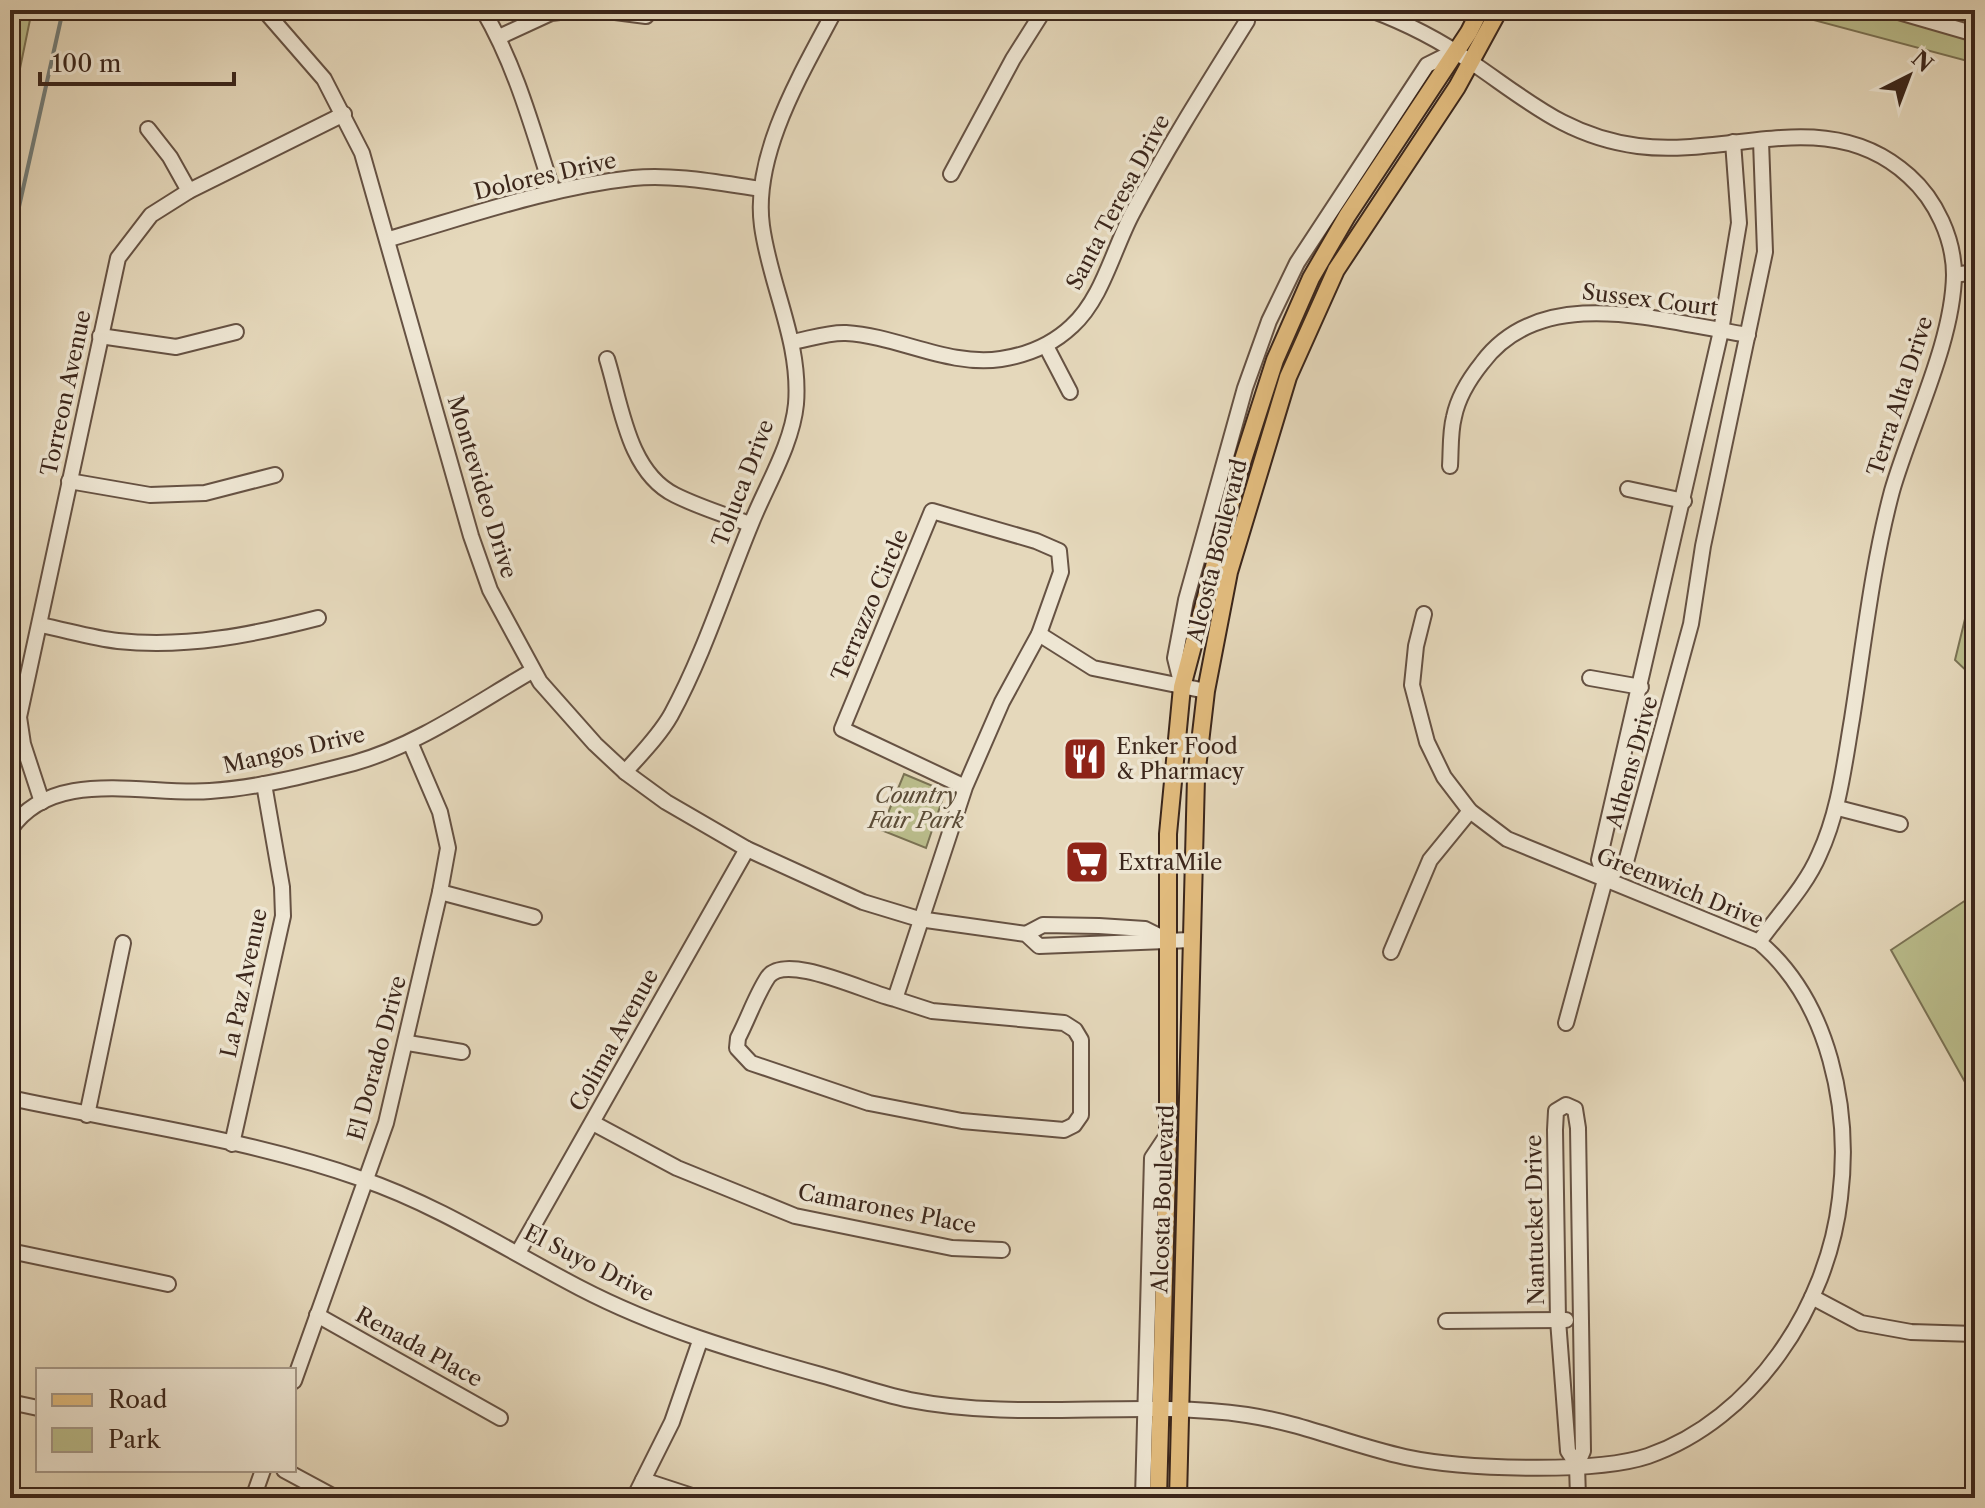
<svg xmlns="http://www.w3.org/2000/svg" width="1985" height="1508" font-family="'Libre Caslon Text',serif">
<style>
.green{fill:#babd8c;stroke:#7a7254;stroke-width:2}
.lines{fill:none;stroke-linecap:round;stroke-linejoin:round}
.stream{stroke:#737e7a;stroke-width:4}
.minor-casing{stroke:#665243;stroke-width:18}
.major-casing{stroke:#3b261b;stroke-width:20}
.minor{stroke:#eee6d3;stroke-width:14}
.major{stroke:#e2bc7e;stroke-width:16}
.labels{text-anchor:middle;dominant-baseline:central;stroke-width:7;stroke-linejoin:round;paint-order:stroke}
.street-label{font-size:22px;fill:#3b261b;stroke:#eee6d3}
.poi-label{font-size:22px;fill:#3b261b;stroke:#eee6d3;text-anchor:start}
.park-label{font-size:22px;font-style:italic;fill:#5b4c37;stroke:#eee6d3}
</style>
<rect width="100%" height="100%" fill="#e5d8bb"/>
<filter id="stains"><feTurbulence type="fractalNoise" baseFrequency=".0025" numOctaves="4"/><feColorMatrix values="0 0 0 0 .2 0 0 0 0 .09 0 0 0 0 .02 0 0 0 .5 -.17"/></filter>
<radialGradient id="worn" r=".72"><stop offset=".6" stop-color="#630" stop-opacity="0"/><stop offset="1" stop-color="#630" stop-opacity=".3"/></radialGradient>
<g class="green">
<polygon points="10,10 32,10 10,117"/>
<polygon points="1776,10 1975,10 1975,63"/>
<polygon points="1975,578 1975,679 1955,660"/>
<polygon points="904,774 940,789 944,795 926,848 881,830"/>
<polygon points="1975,894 1975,1100 1891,950"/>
<polygon points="1975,1488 1975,1498 1872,1498"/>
</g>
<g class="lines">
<polyline class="stream" points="10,247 63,10"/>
<g class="minor-casing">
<g id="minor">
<polyline points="264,10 324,79 362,153 471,536 490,590 540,682 595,744 625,772 666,802 747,849 863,902 919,919 1026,934 1039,946 1191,940"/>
<path d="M483,10C516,66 533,130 553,192"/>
<polyline points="600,10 646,16"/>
<path d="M1371,10C1406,23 1441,41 1471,62C1527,100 1567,137 1638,146C1731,158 1829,103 1909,176C1936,200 1954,239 1954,275C1953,342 1911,425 1892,491C1872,566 1864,643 1852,719C1844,766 1839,812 1819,855C1806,886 1778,915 1759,942"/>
<polyline points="1892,10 1975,34"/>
<polyline points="499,37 551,13 577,10"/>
<polyline points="148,129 170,157 189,191"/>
<polyline points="951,174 1013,59 1044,10"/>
<path d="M389,239C469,216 550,187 633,178C675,174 719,183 761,189"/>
<polyline points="1954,275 1975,272"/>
<polyline points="100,336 176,347 236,332"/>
<path d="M792,342C809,339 829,332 846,333C898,336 949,367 1001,359C1027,355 1053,344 1072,326C1102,299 1113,250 1132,214C1167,148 1207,85 1247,21L1249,10"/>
<polyline points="1046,346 1070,392"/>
<path d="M607,359C621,404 628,472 675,495C699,507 725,515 750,524"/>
<path d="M1450,466C1451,450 1450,432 1454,417C1458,397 1470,378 1482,363C1543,281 1663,322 1748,335"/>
<polyline points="69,481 150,495 205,493 275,475"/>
<polyline points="1628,489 1684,501"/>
<path d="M40,625C66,630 92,638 118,641C187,648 252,635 318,618"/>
<polyline points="1039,634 1093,668 1206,691"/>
<polyline points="1590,678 1641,687"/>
<polyline points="1182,686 1175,658 1186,600 1245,388 1269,321 1297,263 1427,65 1455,51"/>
<path d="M625,772C641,754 659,736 671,715C704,654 725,587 751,524C766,486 792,445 796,404C801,341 770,286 762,226C752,154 803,71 835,10"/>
<polyline points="42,802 23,744 19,717 118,258 151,215 189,191 344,114"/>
<polyline points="1838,808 1900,824"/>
<path d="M10,830C53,766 146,796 210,791C258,788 308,775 354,763C418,745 475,704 532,671"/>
<polyline points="1605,880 1626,862 1691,624 1703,546 1765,252 1761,141"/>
<polyline points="1605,880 1599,860 1721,331 1739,223 1733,142"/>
<polyline points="440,892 534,917"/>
<polyline points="1026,934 1043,925 1099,926 1145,929 1167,940"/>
<polyline points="1391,952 1430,860 1470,811"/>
<path d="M895,999C867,993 786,952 768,977C756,995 748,1019 738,1038L737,1048L751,1063L869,1103L962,1121L1064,1130L1074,1125L1081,1115V1040L1075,1030L1064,1023L932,1011L895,999L965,787L1002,702L1039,634L1061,572L1059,551L1036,541L932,511L842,729L965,787"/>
<polyline points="1566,1023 1605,880"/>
<polyline points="408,1043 462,1052"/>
<path d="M10,1098C127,1123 249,1139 362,1179C438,1205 509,1251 580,1288C657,1328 738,1352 821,1375C850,1383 880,1394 910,1400C1022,1422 1135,1399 1247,1415C1301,1423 1351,1445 1405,1457C1461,1469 1594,1474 1648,1456C1754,1419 1828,1306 1840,1198C1851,1110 1830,1002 1759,942L1507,839L1470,811L1444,777L1427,742L1412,685L1416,646L1424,614"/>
<polyline points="87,1115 123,943"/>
<polyline points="593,1123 677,1168 795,1216 952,1248 1002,1250"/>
<polyline points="232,1144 283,916 282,887 264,784"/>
<polyline points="10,1251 168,1284"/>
<polyline points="519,1251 747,849"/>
<polyline points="1812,1297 1861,1323 1911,1332 1975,1334"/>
<polyline points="317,1315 500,1418"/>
<polyline points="1446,1321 1566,1320"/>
<polyline points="294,1381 386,1123 440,892 448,848 440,812 410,742"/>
<polyline points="10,1402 38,1408"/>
<polyline points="1577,1465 1568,1451 1558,1320 1555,1130 1556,1111 1566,1105 1575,1109 1578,1128 1583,1451 1577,1465 1578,1498"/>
<polyline points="284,1470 336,1498"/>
<polyline points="643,1480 698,1498"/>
<polyline points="253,1498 263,1470"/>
<polyline points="634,1498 672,1422 700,1341"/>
<polyline points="1143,1498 1152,1158 1168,1134"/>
</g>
</g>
<g class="major-casing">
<g id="major">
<polyline points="1158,1498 1168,1134 1168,834 1182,687 1240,469 1275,360 1311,278 1347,216 1469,32 1480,10"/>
<polyline points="1178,1498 1196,777 1206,691 1229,572 1288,377 1336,270 1457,87 1499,10"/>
</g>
</g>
<use href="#minor" class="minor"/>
<use href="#major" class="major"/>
</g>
<defs>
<g id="restaurant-square" transform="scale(2.3)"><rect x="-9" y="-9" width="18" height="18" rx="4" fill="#8f2418" stroke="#eee6d3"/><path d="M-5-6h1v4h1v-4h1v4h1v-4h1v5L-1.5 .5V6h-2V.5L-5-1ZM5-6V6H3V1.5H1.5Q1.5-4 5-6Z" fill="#fff"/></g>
<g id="supermarket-square" transform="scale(2.3)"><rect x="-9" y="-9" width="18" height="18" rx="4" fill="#8f2418" stroke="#eee6d3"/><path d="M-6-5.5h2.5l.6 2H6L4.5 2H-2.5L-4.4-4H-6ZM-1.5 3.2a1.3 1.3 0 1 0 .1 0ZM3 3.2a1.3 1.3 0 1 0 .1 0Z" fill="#fff"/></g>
</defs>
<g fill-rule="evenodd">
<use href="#restaurant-square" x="1085" y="759"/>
<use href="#supermarket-square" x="1087" y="862"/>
</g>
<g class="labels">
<g class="street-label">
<text transform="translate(545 176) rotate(-13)">Dolores Drive</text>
<text transform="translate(1118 202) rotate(-62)">Santa Teresa Drive</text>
<text transform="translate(1650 300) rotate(7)">Sussex Court</text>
<text transform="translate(66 393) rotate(-78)">Torreon Avenue</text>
<text transform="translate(1900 396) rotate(-72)">Terra Alta Drive</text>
<text transform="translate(743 483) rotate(-69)">Toluca Drive</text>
<text transform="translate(482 487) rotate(73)">Montevideo Drive</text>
<text transform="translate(1217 551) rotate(-76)">Alcosta Boulevard</text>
<text transform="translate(870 605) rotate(-67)">Terrazzo Circle</text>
<text transform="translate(294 750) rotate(-13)">Mangos Drive</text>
<text transform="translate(1632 762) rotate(-74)">Athens Drive</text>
<text transform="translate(1680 888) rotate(22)">Greenwich Drive</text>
<text transform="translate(244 983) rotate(-78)">La Paz Avenue</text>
<text transform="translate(614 1040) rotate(-61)">Colima Avenue</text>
<text transform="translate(377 1058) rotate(-75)">El Dorado Drive</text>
<text transform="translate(1163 1199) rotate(-88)">Alcosta Boulevard</text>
<text transform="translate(887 1209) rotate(11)">Camarones Place</text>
<text transform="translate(1535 1220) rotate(-91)">Nantucket Drive</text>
<text transform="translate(589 1263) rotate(27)">El Suyo Drive</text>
<text transform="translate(419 1347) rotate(29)">Renada Place</text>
</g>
<g class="poi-label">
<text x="1116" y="746">Enker Food<tspan x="1116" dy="25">&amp; Pharmacy</tspan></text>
<text x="1118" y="862">ExtraMile</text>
</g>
<g class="park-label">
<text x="916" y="795">Country<tspan x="916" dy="25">Fair Park</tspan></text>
</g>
</g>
<rect width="1985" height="1508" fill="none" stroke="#e5d8bb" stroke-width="40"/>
<rect x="12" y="12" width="1961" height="1484" fill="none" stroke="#3b261b" stroke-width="4"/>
<rect x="20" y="20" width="1945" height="1468" fill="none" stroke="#3b261b" stroke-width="2"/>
<rect x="36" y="1368" width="260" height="104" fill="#eee6d3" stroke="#a69989" stroke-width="2"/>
<rect x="52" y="1394" width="40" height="12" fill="#e2bc7e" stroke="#a69989" stroke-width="2"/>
<text x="108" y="1408" font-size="24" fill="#3b261b">Road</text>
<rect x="52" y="1428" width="40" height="24" fill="#babd8c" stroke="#a69989" stroke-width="2"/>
<text x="108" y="1448" font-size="24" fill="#3b261b">Park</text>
<g transform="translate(1909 76) rotate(42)" stroke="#eee6d3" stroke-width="6" paint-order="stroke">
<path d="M0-6L14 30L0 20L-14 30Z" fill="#3b261b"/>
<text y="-12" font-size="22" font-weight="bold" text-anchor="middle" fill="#3b261b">N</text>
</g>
<path d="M40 72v12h194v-12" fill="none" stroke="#3b261b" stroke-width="4"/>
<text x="52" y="72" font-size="24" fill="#3b261b" stroke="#eee6d3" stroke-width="6" paint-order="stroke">100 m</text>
<rect width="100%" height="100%" filter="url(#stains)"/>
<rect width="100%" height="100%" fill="url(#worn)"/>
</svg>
